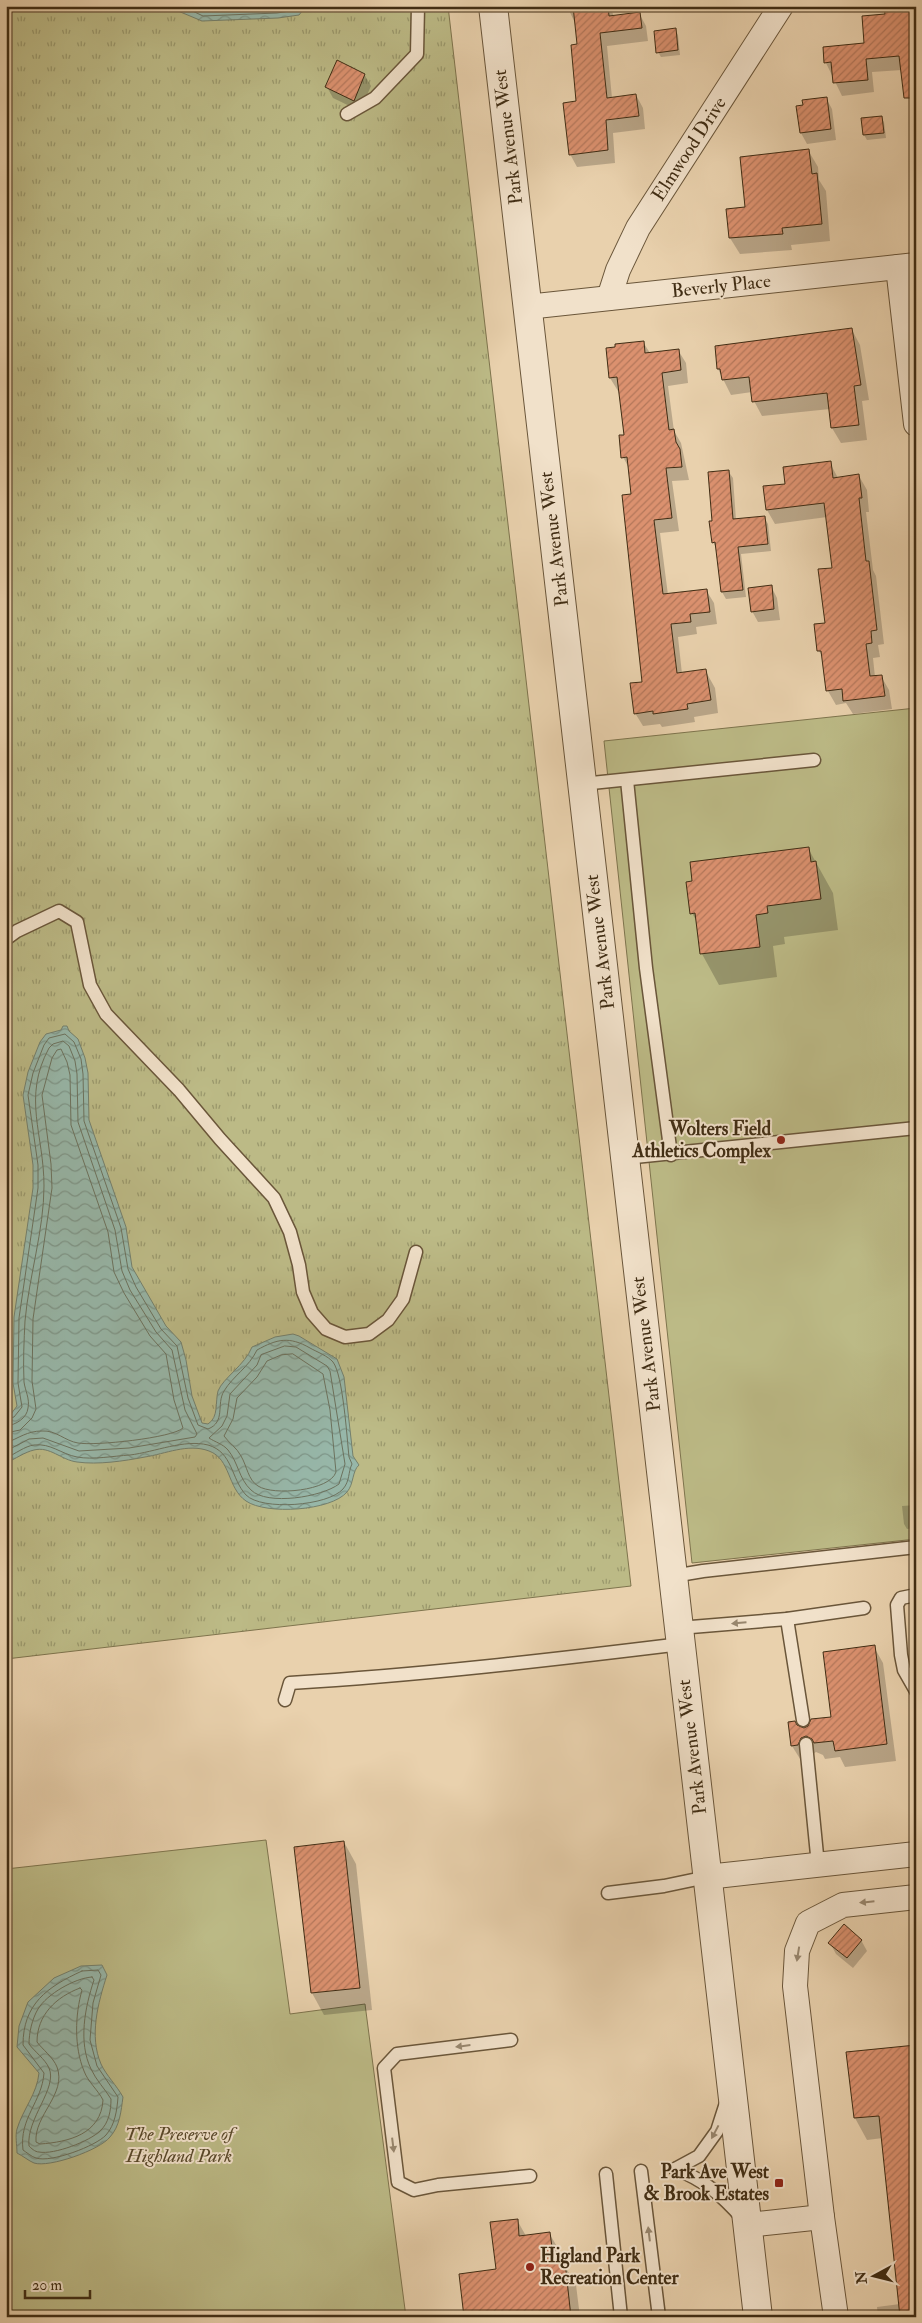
<svg xmlns="http://www.w3.org/2000/svg" width="922" height="2323" font-family="'IM FELL Double Pica',serif">
<style>
.grass{fill:url(#grass-tufts);stroke:#7e744d}
.park{fill:#bcba86;stroke:#7e744d}
.water{fill:url(#water-waves);stroke:#74806d}
.shadow{fill:#0003}
.lines{fill:none;stroke-linecap:round;stroke-linejoin:round}
.shore{stroke:#6c725e;stroke-width:1}
.building{fill:url(#building-hatch);stroke:#402d14}
.service-casing{stroke:#6a563a;stroke-width:15}
.minor-casing{stroke:#6a563a;stroke-width:26}
.tertiary-casing{stroke:#6a563a;stroke-width:30}
.service{stroke:#f1e1ca;stroke-width:12}
.minor{stroke:#f1e1ca;stroke-width:24}
.tertiary{stroke:#f1e1ca;stroke-width:28}
.oneway{fill:#98876f}
.poi-dot{fill:#8f2418;stroke:#f1e1ca;stroke-width:2}
.labels{text-anchor:middle;dominant-baseline:central;stroke-width:4;stroke-linejoin:round;paint-order:stroke}
.street-label{font-size:19px;fill:#402d14;stroke:#f1e1ca}
.poi-label{font-size:19px;font-weight:bold;fill:#402d14;stroke:#f1e1ca;text-anchor:end}
.park-label{font-size:19px;font-style:italic;fill:#59492b;stroke:#f1e1ca}
</style>
<defs>
<pattern id="grass-tufts" width="24" height="20" patternUnits="userSpaceOnUse" patternTransform="scale(1.25)"><rect width="24" height="20" fill="#bcba86"/><path d="M3 7l-1-3M5 7V3M7 7l1-3M15 17l-1-3M17 17v-4M19 17l1-3" fill="none" stroke="#9a986c"/></pattern>
<pattern id="water-waves" width="16" height="10" patternUnits="userSpaceOnUse" patternTransform="scale(1.25)"><rect width="16" height="10" fill="#97b7a9"/><path d="M0 5q4-4 8 0t8 0" fill="none" stroke="#7d9588"/></pattern>
<pattern id="building-hatch" width="6" height="6" patternUnits="userSpaceOnUse" patternTransform="scale(1.25)"><rect width="6" height="6" fill="#db916f"/><path d="M-1 1l2-2M0 6l6-6M5 7l2-2" fill="none" stroke="#b3775a"/></pattern>
</defs>
<rect width="100%" height="100%" fill="#e9d1ad"/>
<filter id="stains"><feTurbulence type="fractalNoise" baseFrequency=".004" numOctaves="4"/><feColorMatrix values="0 0 0 0 .2 0 0 0 0 .09 0 0 0 0 .02 0 0 0 .5 -.17"/></filter>
<radialGradient id="worn" r=".72"><stop offset=".6" stop-color="#630" stop-opacity="0"/><stop offset="1" stop-color="#630" stop-opacity=".3"/></radialGradient>
<polygon class="grass" points="6,6 448,6 631,1586 6,1659"/>
<g class="park">
<polygon points="916,708 916,1539 692,1563 604,741"/>
<polygon points="266,1840 290,2014 365,2004 406,2317 6,2317 6,1869"/>
</g>
<g class="water">
<polygon points="177,6 306,6 299,15 278,18 202,21 178,11"/>
<path d="M63,1026H67L69,1031L78,1039L85,1058L88,1073L89,1120L126,1227L132,1267L166,1326L181,1342L186,1360L192,1396L202,1423L208,1424C219,1417 215,1402 218,1391C223,1378 245,1365 252,1347L275,1337L293,1334L299,1336L337,1359L344,1377L353,1456L359,1465C352,1471 354,1484 347,1492C331,1511 266,1515 246,1501C227,1488 231,1459 209,1451C188,1443 165,1454 145,1457C124,1461 98,1465 77,1462C61,1460 50,1446 34,1450C25,1452 15,1459 6,1463V1415L11,1414L17,1406L13,1383L14,1317L33,1188V1165L23,1095L28,1072L40,1042L46,1034L61,1030Z"/>
<path d="M102,1965L107,1975C98,2003 89,2036 101,2064C106,2075 117,2086 123,2097C121,2111 120,2126 110,2137C100,2150 49,2168 34,2163C29,2161 23,2156 17,2153C17,2145 15,2136 17,2129C23,2109 37,2094 39,2073L17,2047L19,2026L28,2002L54,1978L81,1966Z"/>
</g>
<g class="shadow">
<polygon points="567,6 610,6 614,17 639,13 646,26 648,41 607,46 612,98 636,95 643,108 645,129 613,133 615,163 577,167 570,154 578,102 579,46 575,23"/>
<polygon points="916,6 902,70 872,72 874,92 842,96 826,63 866,44 886,15"/>
<polygon points="675,29 678,35 680,55 661,57 658,52"/>
<polygon points="364,74 371,86 360,111 333,98 327,87"/>
<polygon points="826,98 832,109 836,140 807,144 801,133"/>
<polygon points="881,117 884,122 886,138 867,140 864,135"/>
<polygon points="808,150 818,167 819,180 826,191 830,241 791,245 792,250 740,254 730,238 747,208"/>
<polygon points="852,330 860,345 869,400 862,401 867,440 841,443 832,428 830,409 762,416 754,401 752,392 731,395 718,369"/>
<polygon points="643,342 650,353 678,350 686,363 688,383 668,386 674,431 681,443 689,480 672,481 679,531 660,533 668,595 706,590 714,603 717,624 696,627 697,634 678,637 682,674 705,670 715,688 718,713 694,717 695,722 662,727 660,724 643,726 635,713 643,683 633,495 630,470 623,457 625,436 620,390 618,391 610,378"/>
<polygon points="830,463 838,478 859,476 867,490 869,512 866,512 873,570 876,576 884,644 878,645 880,657 873,658 875,677 881,676 889,690 892,709 853,714 846,703 836,705 828,691 824,659 819,651 826,624 833,569 827,517 775,524 767,510 786,485"/>
<polygon points="728,471 733,478 736,520 764,517 768,524 771,551 741,554 746,597 726,599 722,592 717,550 713,542 713,522"/>
<polygon points="771,586 777,598 780,620 758,622 752,611"/>
<polygon points="808,848 833,893 838,930 784,937 785,944 773,946 777,977 719,985 702,954 698,924 692,913 694,882"/>
<polygon points="916,1505 916,1528 907,1529 904,1524 902,1506"/>
<polygon points="874,1647 883,1663 896,1761 845,1767 840,1757 825,1759 823,1755 816,1752 802,1762 792,1746 797,1727 804,1729 833,1718"/>
<polygon points="344,1842 356,1864 372,2010 324,2015 312,1993"/>
<polygon points="861,1940 867,1951 853,1968 836,1954 830,1943"/>
<polygon points="916,2046 916,2317 878,2317 877,2307 900,2304 883,2138 867,2140 855,2118 848,2053"/>
<polygon points="517,2220 526,2236 549,2233 562,2255 563,2263 576,2285 580,2317 465,2317 497,2270"/>
<polygon points="601,2315 602,2317 582,2317"/>
</g>
<g class="lines">
<g class="shore">
<polyline points="182,6 203,16 277,13 296,10 299,6"/>
<polyline points="196,6 204,10 281,6"/>
<path d="M285,1346L296,1347L327,1366L330,1371L345,1464L339,1484C322,1497 267,1506 251,1490C239,1479 238,1462 228,1450C223,1444 215,1442 209,1438L222,1426L227,1416L230,1394L257,1365L261,1355Z"/>
<path d="M293,1354L323,1374L330,1410L336,1472C330,1491 273,1496 258,1486C248,1480 247,1466 241,1456C237,1448 229,1443 224,1436L233,1419L237,1398L257,1377L267,1361L281,1355Z"/>
<path d="M6,1419L14,1417L22,1407L18,1383L19,1318L38,1188V1165L28,1095L33,1073L44,1045L49,1038L65,1034L74,1042L81,1059L83,1074L84,1121L121,1228L128,1269L136,1287L161,1329L177,1346L188,1398L198,1425L208,1429C226,1422 216,1404 224,1391C233,1376 249,1367 257,1350C277,1339 289,1336 310,1348C317,1352 328,1356 333,1362C343,1375 347,1438 349,1457L352,1464C348,1472 350,1481 343,1489C328,1506 262,1511 246,1495C231,1479 233,1452 208,1445C184,1439 155,1452 130,1455C113,1456 93,1460 77,1457C61,1454 51,1443 34,1445C25,1446 15,1454 6,1458"/>
<path d="M6,1426C16,1425 27,1418 28,1408C30,1399 25,1390 24,1382C23,1362 24,1340 25,1321C29,1276 44,1230 44,1186C44,1134 22,1098 49,1048L53,1044L63,1041L69,1046L75,1061L77,1074L78,1122L115,1230L122,1271L130,1290L156,1332L172,1350L185,1410L197,1434L195,1437L129,1448L79,1451L43,1438L29,1439L6,1451"/>
<path d="M6,1433L20,1430L32,1418L36,1409L32,1381L33,1319L52,1188L51,1164L42,1095L52,1058L57,1050L61,1049L67,1062L70,1075L71,1125L108,1232L114,1272L124,1293L150,1336L166,1354L174,1400L183,1428C172,1438 95,1446 78,1443C65,1441 56,1430 42,1431C27,1431 19,1438 6,1443"/>
<path d="M82,1971L98,1970L101,1975L93,2003L90,2040L97,2066L118,2097C117,2110 115,2125 106,2135C96,2146 51,2163 36,2158C32,2157 26,2152 23,2150C19,2118 42,2102 44,2073L23,2045C23,2004 47,1987 82,1971Z"/>
<path d="M92,1977L94,1980C85,2007 78,2042 91,2069C96,2080 105,2089 111,2099C111,2110 109,2123 100,2131C90,2141 54,2155 39,2152C35,2152 31,2148 29,2146C26,2119 58,2088 49,2068C45,2059 35,2052 29,2044C29,2033 32,2019 38,2009C47,1994 75,1978 92,1977Z"/>
<path d="M80,1988L82,1990C75,2015 74,2047 84,2071C88,2082 98,2090 103,2100C101,2134 69,2142 40,2144L36,2142C34,2115 67,2094 57,2067C53,2057 43,2050 37,2042C37,2015 56,1997 80,1988Z"/>
</g>
</g>
<g class="building">
<polygon points="573,6 608,6 609,16 640,12 642,28 600,33 607,98 636,94 639,116 606,120 608,150 569,155 563,103 576,101 571,45 577,44"/>
<polygon points="884,6 916,6 916,98 904,98 899,56 866,59 868,80 833,83 831,62 824,63 823,47 864,43 862,16 885,14"/>
<polygon points="676,28 678,50 656,53 654,31"/>
<polygon points="337,60 365,74 354,101 325,87"/>
<polygon points="827,97 831,129 800,133 796,106 803,105 802,100"/>
<polygon points="882,116 884,133 863,135 861,118"/>
<polygon points="809,149 812,174 817,173 822,224 782,228 783,234 729,238 726,209 745,207 740,157"/>
<polygon points="852,328 861,385 854,386 859,425 831,428 827,393 752,402 749,377 722,380 720,369 717,369 715,346"/>
<polygon points="644,341 645,353 679,349 681,370 662,373 669,430 674,429 676,442 680,449 682,467 666,468 672,518 654,520 663,594 707,589 710,612 690,614 691,622 671,624 677,673 706,669 711,700 687,704 688,709 653,714 653,711 634,714 630,683 642,682 622,495 631,494 627,457 621,458 619,435 624,435 617,377 609,378 606,348 615,347 615,344"/>
<polygon points="831,461 833,478 859,474 862,498 859,498 866,561 869,561 877,630 871,631 872,643 866,644 870,676 882,675 885,696 843,701 842,689 826,691 821,651 817,651 814,624 825,623 818,569 832,568 824,503 766,510 763,486 785,484 783,467"/>
<polygon points="729,470 733,519 765,516 768,544 738,547 743,590 721,592 715,542 712,543 709,521 712,521 708,472"/>
<polygon points="772,585 774,609 751,612 748,588"/>
<polygon points="809,847 811,862 816,861 821,899 767,906 768,913 756,915 760,947 700,954 695,913 690,914 686,882 692,881 690,862"/>
<polygon points="875,1645 887,1744 835,1751 833,1741 814,1743 812,1739 806,1736 801,1738 798,1745 791,1746 788,1722 795,1721 797,1725 804,1728 808,1726 811,1719 831,1717 823,1652"/>
<polygon points="344,1841 360,1988 311,1993 294,1847"/>
<polygon points="844,1924 862,1940 847,1958 828,1943"/>
<polygon points="916,2045 916,2317 900,2317 879,2116 854,2118 846,2052"/>
<polygon points="518,2219 519,2236 550,2232 554,2263 565,2262 571,2317 464,2317 459,2274 496,2269 490,2222"/>
</g>
<g class="lines">
<g class="service-casing">
<g id="service">
<polyline points="347,114 375,98 417,54 418,6"/>
<polyline points="627,780 646,968 671,1155"/>
<polyline points="582,784 814,760"/>
<polyline points="6,939 17,931 59,911 77,922 90,985 106,1014 179,1090 220,1139 274,1198 290,1232 299,1265 303,1292 312,1313 326,1329 345,1337 369,1334 388,1320 403,1299 416,1252"/>
<polyline points="625,1158 916,1128"/>
<polyline points="673,1576 703,1571 916,1547"/>
<polyline points="916,1595 901,1598 897,1605 901,1655 904,1670 916,1691"/>
<polyline points="787,1619 803,1720"/>
<polyline points="679,1628 787,1619 864,1608"/>
<path d="M285,1700L290,1683C421,1675 550,1660 681,1644"/>
<polyline points="806,1744 818,1865"/>
<polyline points="608,1893 664,1886 707,1877"/>
<polyline points="511,2040 397,2054 384,2068 398,2182 414,2190 438,2185 530,2176"/>
<polyline points="675,2169 699,2156 717,2131 726,2103"/>
<path d="M675,2169C703,2179 723,2196 742,2218"/>
<polyline points="641,2171 659,2317"/>
<polyline points="606,2174 621,2317"/>
</g>
</g>
<g class="minor-casing">
<g id="minor">
<polyline points="898,267 916,424"/>
<polyline points="609,298 618,270 638,228 781,6"/>
<polyline points="527,307 916,265"/>
<polyline points="707,1877 916,1854"/>
<polyline points="748,2225 822,2217"/>
<polyline points="836,2317 822,2217 795,1986 797,1951 808,1923 843,1905 916,1897"/>
</g>
</g>
<g class="tertiary-casing">
<polyline id="tertiary" points="493,6 758,2317"/>
</g>
<use href="#service" class="service"/>
<use href="#minor" class="minor"/>
<use href="#tertiary" class="tertiary"/>
</g>
<defs><path id="oneway-solid" d="M-6-.8H1V-3.2L6.5 0L1 3.2V.8H-6Z" transform="scale(1.25)"/></defs>
<g class="oneway">
<use href="#oneway-solid" transform="translate(739 1623) rotate(175)"/>
<use href="#oneway-solid" transform="translate(867 1902) rotate(174)"/>
<use href="#oneway-solid" transform="translate(798 1954) rotate(99)"/>
<use href="#oneway-solid" transform="translate(463 2046) rotate(173)"/>
<use href="#oneway-solid" transform="translate(715 2132) rotate(118)"/>
<use href="#oneway-solid" transform="translate(393 2145) rotate(83)"/>
<use href="#oneway-solid" transform="translate(649 2234) rotate(-97)"/>
</g>
<g class="poi-dot">
<circle cx="781" cy="1140" r="5"/>
<rect x="774" y="2178" width="10" height="10" rx="2.5"/>
<circle cx="530" cy="2267" r="5"/>
</g>
<g class="labels">
<g class="street-label">
<text transform="translate(508 137) rotate(-97)">Park Avenue West</text>
<text transform="translate(689 149) rotate(-57)">Elmwood Drive</text>
<text transform="translate(721 286) rotate(-6)">Beverly Place</text>
<text transform="translate(554 539) rotate(-97)">Park Avenue West</text>
<text transform="translate(600 942) rotate(-97)">Park Avenue West</text>
<text transform="translate(646 1344) rotate(-97)">Park Avenue West</text>
<text transform="translate(692 1747) rotate(-97)">Park Avenue West</text>
</g>
<g class="poi-label">
<text x="771" y="1129">Wolters Field<tspan x="771" dy="22">Athletics Complex</tspan></text>
<text x="769" y="2172">Park Ave West<tspan x="769" dy="22">&amp; Brook Estates</tspan></text>
<text x="540" y="2256" text-anchor="start">Higland Park<tspan x="540" dy="22">Recreation Center</tspan></text>
</g>
<g class="park-label">
<text x="179" y="2134">The Preserve of<tspan x="179" dy="22">Highland Park</tspan></text>
</g>
</g>
<rect width="922" height="2323" fill="none" stroke="#e9d1ad" stroke-width="25"/>
<rect x="8" y="8" width="907" height="2308" fill="none" stroke="#402d14" stroke-width="2.5"/>
<rect x="12" y="12" width="897" height="2298" fill="none" stroke="#402d14"/>
<g transform="translate(874 2276) rotate(263)" stroke="#f1e1ca" stroke-width="4" paint-order="stroke">
<path d="M0-4L9 19L0 12L-9 19Z" fill="#402d14"/>
<text y="-8" font-size="14" font-weight="bold" text-anchor="middle" fill="#402d14">N</text>
</g>
<path d="M25 2290v8h65v-8" fill="none" stroke="#402d14" stroke-width="2.5"/>
<text x="32" y="2290" font-size="15" fill="#402d14" stroke="#f1e1ca" stroke-width="4" paint-order="stroke">20 m</text>
<rect width="100%" height="100%" filter="url(#stains)"/>
<rect width="100%" height="100%" fill="url(#worn)"/>
</svg>
